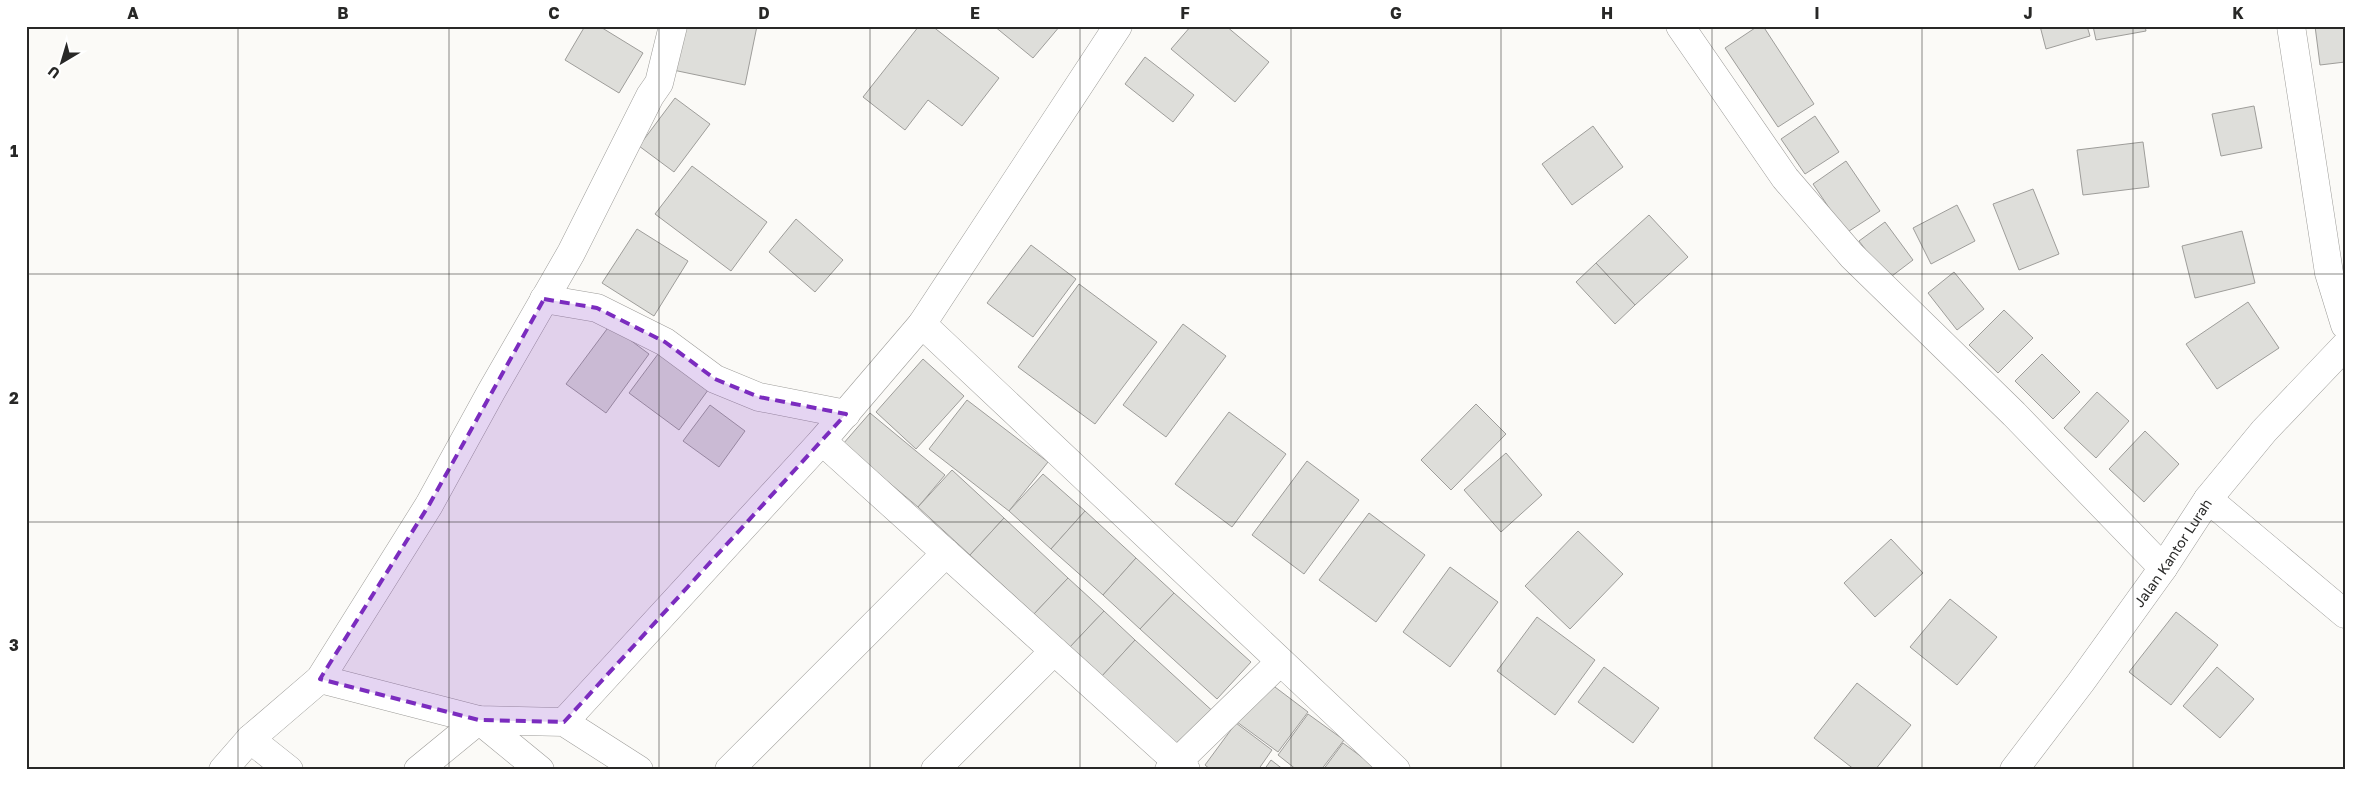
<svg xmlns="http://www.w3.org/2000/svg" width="2371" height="796" font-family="'Golos Text',sans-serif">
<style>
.building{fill:#dededa;stroke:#9e9d9a}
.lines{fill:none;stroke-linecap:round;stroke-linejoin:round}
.minor-casing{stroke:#9d9c99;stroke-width:29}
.minor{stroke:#fff;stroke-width:28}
.marked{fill:#7b2cbf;fill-opacity:0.2;stroke:#7b2cbf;stroke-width:4;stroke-dasharray:10 6;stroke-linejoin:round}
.grid{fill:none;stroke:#282827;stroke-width:1;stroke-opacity:0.55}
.labels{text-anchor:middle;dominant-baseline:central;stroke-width:5;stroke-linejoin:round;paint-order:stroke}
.street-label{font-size:14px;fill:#282827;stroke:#fff}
.neatline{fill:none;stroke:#282827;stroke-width:2}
.grid-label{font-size:16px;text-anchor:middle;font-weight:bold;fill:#282827}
</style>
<rect width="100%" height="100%" fill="#fbfaf7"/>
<g class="building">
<polygon points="585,26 599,26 643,53 619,93 565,60"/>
<polygon points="682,26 757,26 745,85 673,70"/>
<polygon points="919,26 932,26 999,78 962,126 928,100 905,130 863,97"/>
<polygon points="994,26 1060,26 1033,58"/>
<polygon points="1191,26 1226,26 1269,62 1235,102 1171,49"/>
<polygon points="1758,26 1763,26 1814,104 1778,127 1725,48"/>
<polygon points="2040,26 2087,26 2090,36 2046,49"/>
<polygon points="2093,26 2145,26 2146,31 2096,40"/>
<polygon points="2315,26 2345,26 2345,62 2320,65"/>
<polygon points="1145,57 1194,95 1173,122 1125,84"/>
<polygon points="675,98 710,124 674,172 639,146"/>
<polygon points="2254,106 2262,148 2221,156 2212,114"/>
<polygon points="1815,116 1839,152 1805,174 1781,139"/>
<polygon points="1593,126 1623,167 1572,205 1542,164"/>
<polygon points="2143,142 2149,187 2083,195 2077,150"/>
<polygon points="1846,161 1880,211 1846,233 1813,184"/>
<polygon points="692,166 767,222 731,271 655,214"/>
<polygon points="2033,189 2059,254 2019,270 1993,204"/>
<polygon points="1957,205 1975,241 1931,264 1913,228"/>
<polygon points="1649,215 1688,257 1635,305 1596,263"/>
<polygon points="796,219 843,260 815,292 769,252"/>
<polygon points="1885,222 1913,260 1888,279 1859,241"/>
<polygon points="637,229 688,261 654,316 602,283"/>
<polygon points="2242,231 2255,283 2195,298 2182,246"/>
<polygon points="1031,245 1076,279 1033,337 987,303"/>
<polygon points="1596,263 1635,305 1615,324 1576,282"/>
<polygon points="1954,272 1984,309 1957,330 1928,293"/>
<polygon points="1079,284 1157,342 1095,424 1018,367"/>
<polygon points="2248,302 2279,348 2217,389 2186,344"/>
<polygon points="2004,310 2033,338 1998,373 1969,345"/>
<polygon points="1183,324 1226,356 1166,437 1123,405"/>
<polygon points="610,325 649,354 606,413 566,384"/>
<polygon points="661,350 711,386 679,430 629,393"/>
<polygon points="2042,354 2080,392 2053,419 2015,381"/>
<polygon points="923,359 964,396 916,449 876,412"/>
<polygon points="2097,392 2129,421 2096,458 2064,428"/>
<polygon points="967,400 1048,462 1009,511 929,449"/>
<polygon points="1476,404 1506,434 1451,490 1421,460"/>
<polygon points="710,405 745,431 719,467 683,441"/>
<polygon points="1229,412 1286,454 1232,527 1175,484"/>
<polygon points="870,413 945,475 918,507 843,444"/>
<polygon points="2145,431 2179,464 2144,502 2109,469"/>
<polygon points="1506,453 1542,495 1501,532 1464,490"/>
<polygon points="1307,461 1359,500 1304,574 1252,535"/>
<polygon points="952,470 1004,518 970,555 918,507"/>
<polygon points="1043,474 1085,511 1051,549 1009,511"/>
<polygon points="1085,511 1136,558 1103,595 1051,549"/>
<polygon points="1369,513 1425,555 1376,622 1319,580"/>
<polygon points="1004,518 1068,578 1034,614 970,555"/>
<polygon points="1578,531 1623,574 1570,629 1525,586"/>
<polygon points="1891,539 1923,573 1875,617 1844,583"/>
<polygon points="1136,558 1174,593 1140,629 1103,595"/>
<polygon points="1450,567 1498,602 1450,667 1403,632"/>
<polygon points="1068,578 1104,611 1070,647 1034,614"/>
<polygon points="1174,593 1251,662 1217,699 1140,629"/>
<polygon points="1950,599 1997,637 1957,685 1910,647"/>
<polygon points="1104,611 1135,640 1102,676 1070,647"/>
<polygon points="2176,612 2218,645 2171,705 2129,672"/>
<polygon points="1537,617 1595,660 1555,715 1497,671"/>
<polygon points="1135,640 1218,716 1184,752 1102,676"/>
<polygon points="1604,667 1659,708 1633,743 1578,702"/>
<polygon points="2217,667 2254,699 2220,738 2183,706"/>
<polygon points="1267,681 1308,712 1278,752 1237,722"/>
<polygon points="1857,683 1911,725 1875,770 1855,770 1814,738"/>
<polygon points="1308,714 1344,740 1321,770 1297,770 1278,755"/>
<polygon points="1236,723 1272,750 1258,770 1211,770 1205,765"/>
<polygon points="1343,743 1379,770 1323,770"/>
<polygon points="1271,760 1284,770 1264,770"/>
</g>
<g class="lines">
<g class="minor-casing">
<g id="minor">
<polyline points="1680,26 1785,178 1852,256 2014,414 2163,568"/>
<polyline points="2291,26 2329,273 2345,325"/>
<polyline points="544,299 597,308 665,342 715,379 759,397 846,414"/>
<polyline points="922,324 1118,26"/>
<polyline points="2208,499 2345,614"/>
<polyline points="320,679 479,720 564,722 639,770"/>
<polyline points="564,722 822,441"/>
<polyline points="250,739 289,770"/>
<polyline points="223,770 250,739 320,679 429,505 491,392 571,253 650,96 659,83 673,26"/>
<polyline points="418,770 479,720 540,770"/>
<polyline points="729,770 946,553"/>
<polyline points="935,770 1054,651"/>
<polyline points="1169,770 1280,662"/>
<polyline points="1186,770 822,441 922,324 1396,770"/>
<path id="s1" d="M2014,770L2081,682L2163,568L2208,499L2264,431L2345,346"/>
</g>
</g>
<use href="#minor" class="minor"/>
</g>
<path class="marked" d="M544,299L597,308L665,342L715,379L759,397L846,414L564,722L479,720L320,679L429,505Z"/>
<path class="grid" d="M238,26V770M449,26V770M659,26V770M870,26V770M1080,26V770M1291,26V770M1501,26V770M1712,26V770M1922,26V770M2133,26V770M26,274H2345M26,522H2345"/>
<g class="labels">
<g class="street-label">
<text stroke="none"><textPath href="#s1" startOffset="269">Jalan Kantor Lurah</textPath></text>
</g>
</g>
<rect width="2371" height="796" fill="none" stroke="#ffffff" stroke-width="55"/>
<g transform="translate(62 62) rotate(218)" stroke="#ffffff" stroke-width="4" paint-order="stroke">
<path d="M0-4L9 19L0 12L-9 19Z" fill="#282827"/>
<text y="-8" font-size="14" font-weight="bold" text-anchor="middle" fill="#282827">U</text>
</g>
<rect x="28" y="28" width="2316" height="740" class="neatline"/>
<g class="grid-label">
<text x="133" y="19">A</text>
<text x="343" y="19">B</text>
<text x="554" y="19">C</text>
<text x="764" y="19">D</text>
<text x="975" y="19">E</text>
<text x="1185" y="19">F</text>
<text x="1396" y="19">G</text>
<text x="1607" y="19">H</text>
<text x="1817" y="19">I</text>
<text x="2028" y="19">J</text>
<text x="2238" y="19">K</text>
<text x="14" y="157">1</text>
<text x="14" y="404">2</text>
<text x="14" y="651">3</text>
</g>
</svg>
